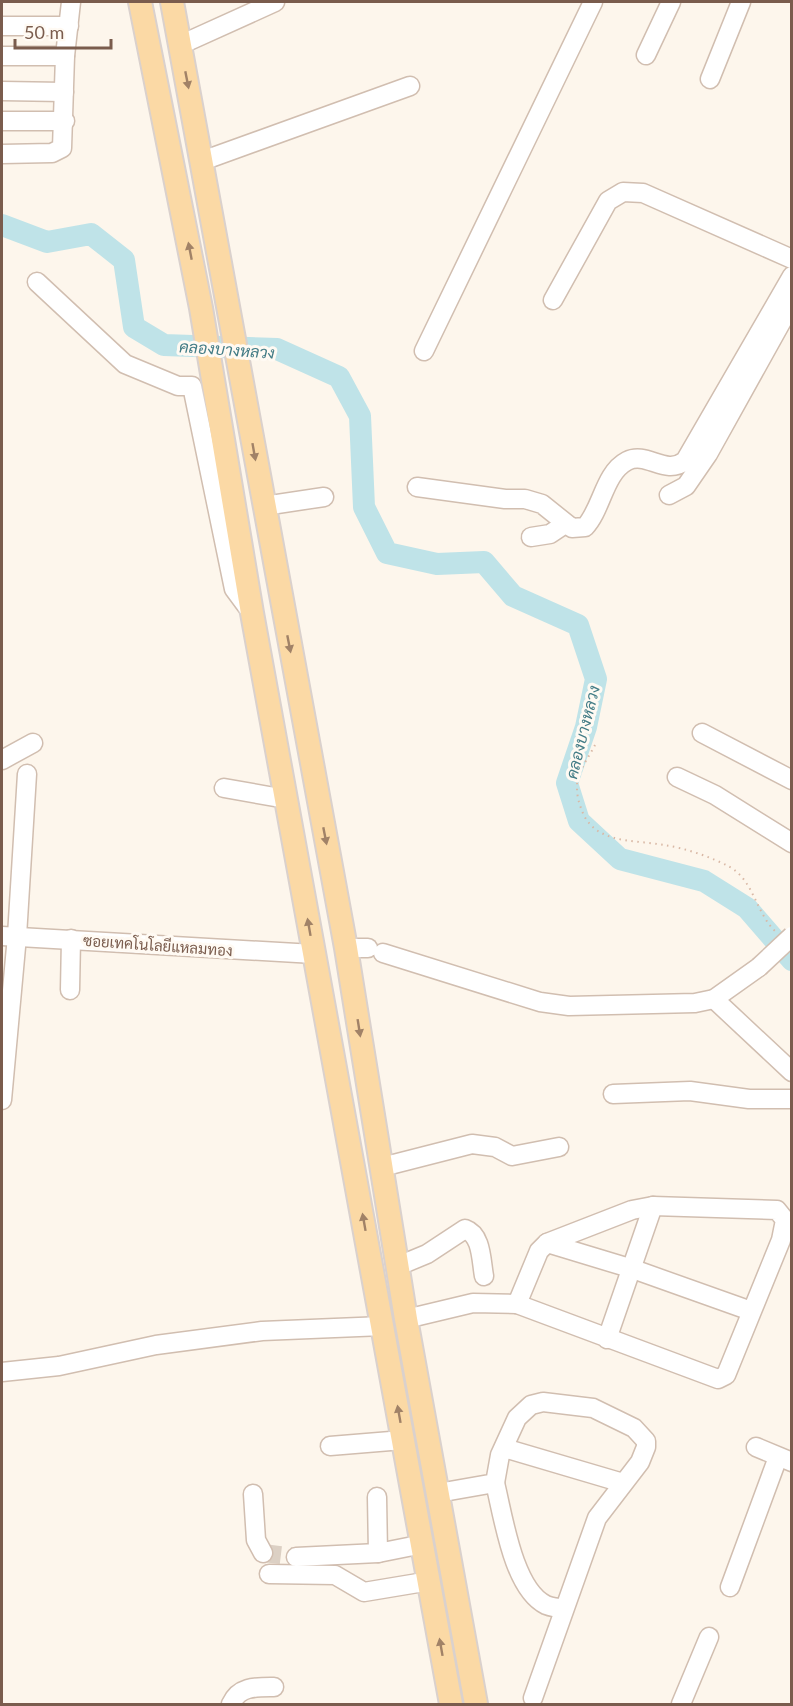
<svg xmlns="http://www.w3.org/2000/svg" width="793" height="1706" font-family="Lato,Sarabun,sans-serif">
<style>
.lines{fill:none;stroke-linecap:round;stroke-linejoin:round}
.river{stroke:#bfe3e8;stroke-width:22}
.minor-tunnel{stroke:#dcd0c4;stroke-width:18;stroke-dasharray:18 9;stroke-linecap:butt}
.minor-casing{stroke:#d1beb0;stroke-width:21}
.major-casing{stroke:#dad1cd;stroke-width:26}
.path{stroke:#d9b8a5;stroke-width:2;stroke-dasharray:1.5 4.5;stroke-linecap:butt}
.minor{stroke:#fff;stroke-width:18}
.major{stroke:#fbd9a5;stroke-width:22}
.minor-bridge-casing{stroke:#d1beb0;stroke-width:21;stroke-linecap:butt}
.minor-bridge{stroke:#fff;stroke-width:18}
.oneway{fill:#a18267}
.labels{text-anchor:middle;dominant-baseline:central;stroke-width:6;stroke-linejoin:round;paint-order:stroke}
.street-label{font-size:15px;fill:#7a5c4d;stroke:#fffaf3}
.water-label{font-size:16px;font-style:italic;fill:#437c86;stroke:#fffaf3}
</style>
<rect width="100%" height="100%" fill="#fdf6ec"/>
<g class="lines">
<polyline class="river" points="2,225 47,242 91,234 124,260 134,327 164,345 277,349 339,377 360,416 364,507 387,553 437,564 484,562 513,596 578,625 596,679 586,727 567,783 579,821 620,859 704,881 747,908 792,960"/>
<polyline class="minor-tunnel" points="263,1553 296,1557"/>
<g class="minor-casing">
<g id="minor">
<polyline points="2,26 69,26"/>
<polyline points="180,45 275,2"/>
<polyline points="646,55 671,2"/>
<polyline points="2,56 65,56"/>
<polyline points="710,79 741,2"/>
<polyline points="2,91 64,92"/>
<polyline points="2,121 65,121"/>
<polyline points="2,154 52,153 62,148 65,56 71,2"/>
<polyline points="202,161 410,86"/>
<polyline points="37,282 125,364 178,386 192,386 234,589 251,612"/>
<polyline points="553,300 608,201 623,192 643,193 792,259"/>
<polyline points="424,351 593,2"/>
<path d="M417,487L505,499H525L542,504L572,528L585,527C602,509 604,473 627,461C647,451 665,476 685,461L792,276"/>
<polyline points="669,495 686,486 708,454 792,303"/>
<polyline points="264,506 324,497"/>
<polyline points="531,537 550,534 565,524"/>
<polyline points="702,733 792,780"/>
<polyline points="2,760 33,743"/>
<polyline points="677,777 715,795 792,843"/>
<polyline points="224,788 286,799"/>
<polyline points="2,936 314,954"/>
<polyline points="346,948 368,948"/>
<polyline points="383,953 540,1002 569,1006 695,1003 714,999 759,967"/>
<polyline points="70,990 71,939"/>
<polyline points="714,999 792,1072"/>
<polyline points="613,1094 690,1091 749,1099 792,1099"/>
<polyline points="2,1100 17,936 27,774"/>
<polyline points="382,1167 472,1144 495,1147 512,1156 559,1147"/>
<path d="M398,1266L427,1254L465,1229C482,1235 481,1260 484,1276"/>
<polyline points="517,1304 539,1251 547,1243 633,1269 751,1311"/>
<polyline points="406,1319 473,1303 517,1304 718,1379 726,1375 781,1240 785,1220 777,1210 653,1206 632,1210 547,1243"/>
<polyline points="607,1339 653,1206"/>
<polyline points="2,1372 59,1366 156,1345 262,1331 383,1326"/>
<polyline points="330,1446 403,1440"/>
<polyline points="756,1447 792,1462"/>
<polyline points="504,1448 623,1483"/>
<path d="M495,1483C503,1515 513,1589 546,1605C551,1607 558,1608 564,1608"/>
<polyline points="438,1493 495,1483 500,1455 517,1418 531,1405 543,1402 593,1408 634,1428 646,1441 646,1447 640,1462 597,1518 533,1698"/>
<polyline points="253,1494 256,1540 263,1553"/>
<polyline points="378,1553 423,1544"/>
<polyline points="296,1557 378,1553 377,1497"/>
<polyline points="269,1574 335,1575 364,1592 430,1581"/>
<polyline points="730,1587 778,1457"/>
<path d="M231,1704C239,1686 256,1687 274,1687"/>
<polyline points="681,1704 709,1637"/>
</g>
</g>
<g class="major-casing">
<g id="major">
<polyline points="140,2 201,308 252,613 451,1704"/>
<polyline points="172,2 346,948 406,1319 476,1704"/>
</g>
</g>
<path class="path" d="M595,745C590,755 581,767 578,778C576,786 577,797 580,805C591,845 631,839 664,845C685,848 711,857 730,867C754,881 756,913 775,931"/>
<use href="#minor" class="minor"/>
<use href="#major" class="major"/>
<g class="minor-bridge-casing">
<polyline id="minor-bridge" points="759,967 792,936"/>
</g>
<use href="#minor-bridge" class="minor-bridge"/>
</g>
<defs><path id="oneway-solid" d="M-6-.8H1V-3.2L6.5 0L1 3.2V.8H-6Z" transform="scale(1.5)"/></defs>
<g class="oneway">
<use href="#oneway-solid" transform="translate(187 80) rotate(79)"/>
<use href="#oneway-solid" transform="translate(190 251) rotate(-101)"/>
<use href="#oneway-solid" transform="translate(254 452) rotate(80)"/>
<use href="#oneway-solid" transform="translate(289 644) rotate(79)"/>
<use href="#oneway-solid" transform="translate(325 836) rotate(79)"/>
<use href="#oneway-solid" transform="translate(309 927) rotate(-100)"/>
<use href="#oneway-solid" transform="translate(359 1028) rotate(81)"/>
<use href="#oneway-solid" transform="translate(364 1222) rotate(-100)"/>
<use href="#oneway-solid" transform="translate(399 1414) rotate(-100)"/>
<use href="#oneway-solid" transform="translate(441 1647) rotate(-100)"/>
</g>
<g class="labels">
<g class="street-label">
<text transform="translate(158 945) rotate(4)">ซอยเทคโนโลยีแหลมทอง</text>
</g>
<g class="water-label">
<text transform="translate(227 349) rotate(4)">คลองบางหลวง</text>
<text transform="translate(582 732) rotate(-76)">คลองบางหลวง</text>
</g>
</g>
<rect width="793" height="1706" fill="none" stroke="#7a5c4d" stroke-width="6"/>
<path d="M15 39v9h96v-9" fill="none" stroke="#7a5c4d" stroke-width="3"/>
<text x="24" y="39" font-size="18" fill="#7a5c4d" stroke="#fffaf3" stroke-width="4.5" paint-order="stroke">50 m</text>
</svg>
